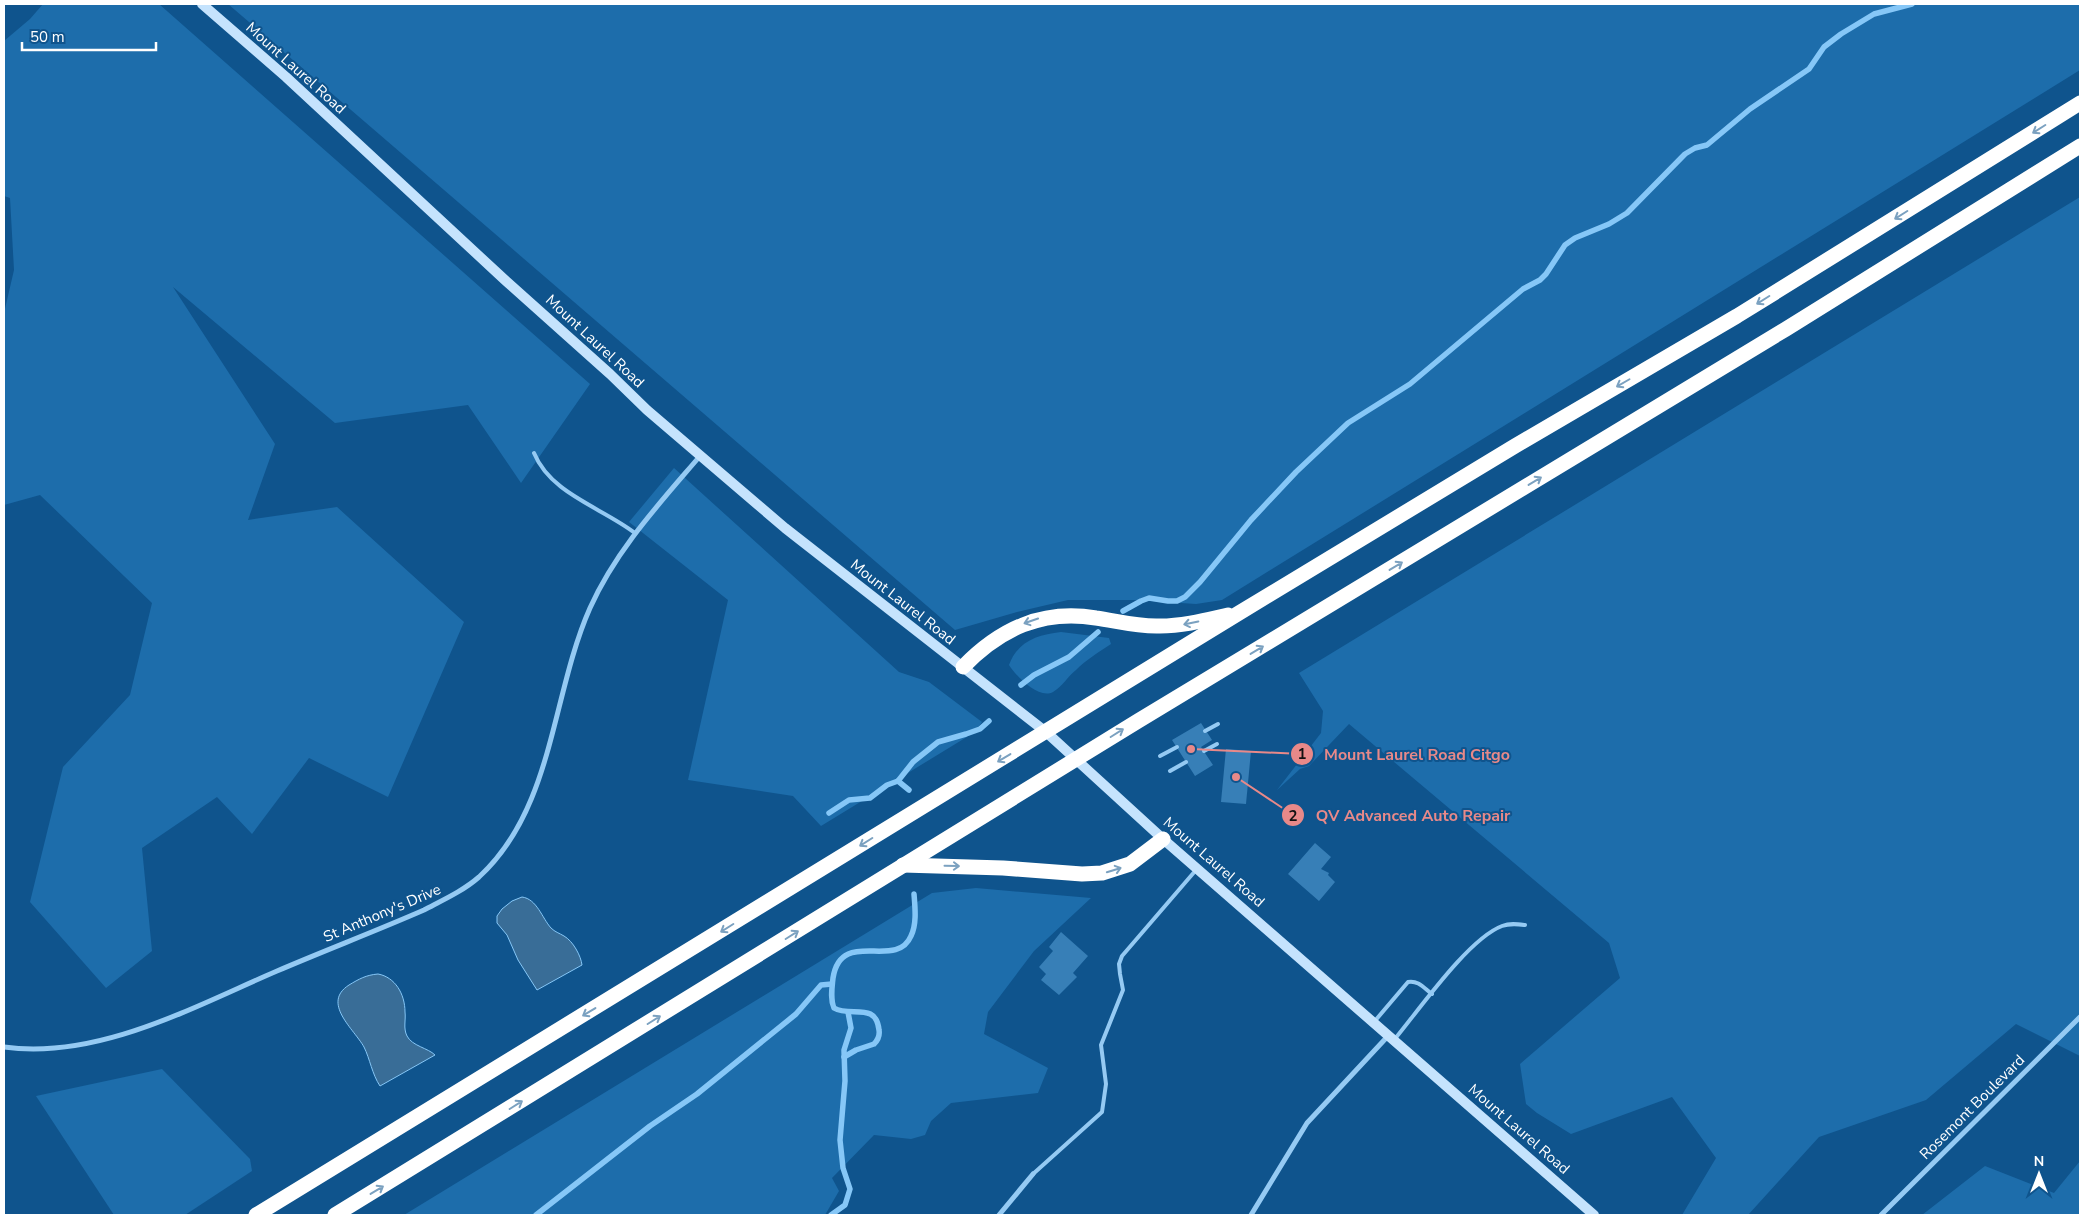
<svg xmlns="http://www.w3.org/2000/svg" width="2084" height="1219" font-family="'Nunito Sans',sans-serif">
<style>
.green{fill:#1d6dab}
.water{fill:#396d97;stroke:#86c7f7}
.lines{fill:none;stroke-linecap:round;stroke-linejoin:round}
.stream{stroke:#86c7f7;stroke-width:5.5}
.building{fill:#377fb7}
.lane{stroke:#95caf3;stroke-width:4}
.street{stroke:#95caf3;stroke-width:5}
.secondary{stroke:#c5e3fd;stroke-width:10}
.highway{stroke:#fff;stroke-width:15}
.oneway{stroke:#7ba1c0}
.labels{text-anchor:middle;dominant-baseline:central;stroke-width:4;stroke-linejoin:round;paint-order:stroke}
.street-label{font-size:15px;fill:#fff;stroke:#0f548d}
.leader{fill:none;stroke:#e88989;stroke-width:2}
.callout-dot{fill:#e88989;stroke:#0f548d;stroke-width:2}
.mark-label{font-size:15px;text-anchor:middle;font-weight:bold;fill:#111}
.callout-label{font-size:16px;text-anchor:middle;font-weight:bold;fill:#e88989;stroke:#0f548d;stroke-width:4;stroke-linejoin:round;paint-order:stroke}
</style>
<rect width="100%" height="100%" fill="#0f548d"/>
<g class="green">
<polygon points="43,4 159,4 590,384 521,483 468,405 335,423 173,287 275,444 248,520 337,507 464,622 388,797 309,758 252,834 217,797 142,848 152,951 106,988 30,902 63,767 130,695 152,603 40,495 4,505 4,313 14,270 10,198 4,196 4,41 30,19"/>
<polygon points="228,4 2080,4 2080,70 1222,600 1196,604 1137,600 1068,600 1017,612 955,630"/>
<polygon points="2080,197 2080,1056 2016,1024 1926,1100 1819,1137 1748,1215 1682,1215 1716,1158 1672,1097 1571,1134 1537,1113 1526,1104 1520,1064 1620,978 1609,943 1349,724 1309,766 1300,769 1277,790 1321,733 1323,711 1299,673"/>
<polygon points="674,468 899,672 929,682 982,722 975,732 821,826 793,796 688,780 728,600 629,522"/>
<path d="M1061,632L1109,638L1111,644C1099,652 1086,660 1076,670C1068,676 1062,687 1053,692C1039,700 1016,676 1009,665C1018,641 1037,635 1061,632Z"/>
<polygon points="976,888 1091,898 1034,951 988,1012 984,1034 1048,1068 1038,1093 951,1103 931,1121 925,1135 911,1139 874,1135 832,1178 839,1191 825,1215 404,1215 932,893"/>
<polygon points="162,1069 250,1159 252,1171 185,1215 114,1215 36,1096"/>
<polygon points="2080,1161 2080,1215 1922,1215 1985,1166 2054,1193"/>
</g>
<g class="water">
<path d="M522,897C537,899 542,918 551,928C555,932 559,933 564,936C573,941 581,956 582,965L537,990L518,960L507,935L497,923V916L502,909L512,901Z"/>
<path d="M378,974C395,977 405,994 405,1012C406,1020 403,1028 407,1036C412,1046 428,1048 435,1055L380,1086C372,1074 370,1059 364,1047C354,1029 321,1003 349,985C359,979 366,975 378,974Z"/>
</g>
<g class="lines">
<g class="stream">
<polyline points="1123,611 1141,601 1149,598 1168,601 1177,601 1185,597 1200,582 1251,520 1296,472 1348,423 1410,384 1523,289 1540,280 1546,274 1565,245 1575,238 1609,224 1627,213 1685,154 1695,148 1707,145 1750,109 1809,69 1824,47 1841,34 1874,14 1912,4"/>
<polyline points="1021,685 1034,675 1069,657 1098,632"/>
<polyline points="898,781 909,790"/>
<polyline points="829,813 849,800 870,798 887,785 898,781 913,762 938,742 966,734 980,729 989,721"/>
<path d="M844,1057L856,1050L874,1044C878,1040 880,1036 879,1030C876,1001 850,1018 834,1008C830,999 832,988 833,978C841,927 896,971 911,936C917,924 915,907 914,894"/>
<polyline points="536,1215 650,1126 697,1094 796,1014 821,985 832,984"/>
<polyline points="831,1215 845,1205 850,1189 843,1168 840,1140 845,1081 844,1050 851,1028 848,1012"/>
</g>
</g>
<g class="building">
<polygon points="1201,723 1212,740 1201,747 1213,765 1195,776 1172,740"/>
<polygon points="1226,749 1251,751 1246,804 1221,802"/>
<polygon points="1315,843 1331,857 1321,869 1329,873 1328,875 1335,882 1319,901 1288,874"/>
<polygon points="1061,932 1088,956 1073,973 1077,977 1059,995 1041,980 1046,974 1039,967 1053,951 1049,947"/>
</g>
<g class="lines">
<g class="lane">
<path d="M534,453C551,494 601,507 635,533"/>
<polyline points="1205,731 1218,724"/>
<polyline points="1204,751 1217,744"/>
<polyline points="1160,756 1177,747"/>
<polyline points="1170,771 1186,762"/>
<path d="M1374,1022L1408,982C1418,980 1424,988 1432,994"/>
<path d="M1394,1040C1419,1010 1468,939 1502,926C1510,923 1517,924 1525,925"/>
<polyline points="1033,1174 1102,1112 1106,1084 1101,1045 1123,990 1120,974 1119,964 1122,956 1196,870"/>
</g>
<g class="street">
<path d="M4,1047C98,1060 193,1007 277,971C326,950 376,931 424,910C443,900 463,891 479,877C554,808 551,696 590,608C616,550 659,504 700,456"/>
<polyline points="999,1215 1033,1174"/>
<polyline points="1251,1215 1307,1123 1388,1036"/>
<polyline points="1881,1215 2080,1017"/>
</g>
<polyline class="secondary" points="202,4 286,77 506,281 610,374 647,410 785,528 1046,732 1163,839 1594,1215"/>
<g class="highway">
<path d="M963,667C1000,629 1042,609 1096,618C1117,621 1138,627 1160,626C1183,626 1206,620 1228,615"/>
<polyline points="903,865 1003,868 1082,874 1102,873 1130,864 1163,839"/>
<polyline points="256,1215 1239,613 1515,446 1737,316 2080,103"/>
<polyline points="335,1215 1138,721 1786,329 2080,146"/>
</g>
</g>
<defs><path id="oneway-shaft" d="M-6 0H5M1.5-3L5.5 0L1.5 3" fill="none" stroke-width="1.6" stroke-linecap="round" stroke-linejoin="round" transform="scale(1.25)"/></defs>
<g class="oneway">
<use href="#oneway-shaft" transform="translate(2039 129) rotate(148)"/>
<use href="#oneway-shaft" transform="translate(1901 215) rotate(148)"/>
<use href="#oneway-shaft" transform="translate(1763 300) rotate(148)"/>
<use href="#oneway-shaft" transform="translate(1623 383) rotate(150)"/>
<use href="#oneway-shaft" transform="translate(1535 481) rotate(-31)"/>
<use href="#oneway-shaft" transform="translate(1396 566) rotate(-31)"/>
<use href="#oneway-shaft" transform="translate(1031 621) rotate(161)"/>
<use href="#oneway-shaft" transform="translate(1191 623) rotate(168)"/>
<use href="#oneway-shaft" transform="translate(1257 650) rotate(-31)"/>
<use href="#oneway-shaft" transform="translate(1117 733) rotate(-32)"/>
<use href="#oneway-shaft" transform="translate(1004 758) rotate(149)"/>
<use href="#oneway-shaft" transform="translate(866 842) rotate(148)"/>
<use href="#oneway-shaft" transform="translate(952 866) rotate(1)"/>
<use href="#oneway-shaft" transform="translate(1114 870) rotate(-17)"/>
<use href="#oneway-shaft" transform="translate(727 928) rotate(148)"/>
<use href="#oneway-shaft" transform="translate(792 935) rotate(-32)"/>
<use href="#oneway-shaft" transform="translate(589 1012) rotate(149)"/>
<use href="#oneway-shaft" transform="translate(654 1020) rotate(-32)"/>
<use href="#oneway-shaft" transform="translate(516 1105) rotate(-32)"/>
<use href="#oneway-shaft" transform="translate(377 1190) rotate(-31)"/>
</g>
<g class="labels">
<g class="street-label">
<text transform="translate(296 68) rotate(42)">Mount Laurel Road</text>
<text transform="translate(595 341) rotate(43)">Mount Laurel Road</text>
<text transform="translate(903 602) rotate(38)">Mount Laurel Road</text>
<text transform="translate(1214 862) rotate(41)">Mount Laurel Road</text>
<text transform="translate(382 913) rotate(-23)">St Anthony's Drive</text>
<text transform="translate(1972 1107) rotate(-45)">Rosemont Boulevard</text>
<text transform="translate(1519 1129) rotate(41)">Mount Laurel Road</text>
</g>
</g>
<path class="leader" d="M1191 749L1302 754M1236 777L1293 815"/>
<g class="callout-dot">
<circle cx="1191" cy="749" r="5"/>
<circle cx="1236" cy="777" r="5"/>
<circle cx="1302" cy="754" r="12"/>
<circle cx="1293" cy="815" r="12"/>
</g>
<g class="mark-label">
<text x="1302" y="759">1</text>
<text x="1293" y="821">2</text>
</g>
<g class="callout-label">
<text x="1417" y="760">Mount Laurel Road Citgo</text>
<text x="1413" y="821">QV Advanced Auto Repair</text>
</g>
<rect width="2084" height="1219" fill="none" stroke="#ffffff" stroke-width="10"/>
<g transform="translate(2039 1174)" stroke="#0f548d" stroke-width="4" paint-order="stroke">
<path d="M0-4L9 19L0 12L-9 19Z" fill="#ffffff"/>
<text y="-8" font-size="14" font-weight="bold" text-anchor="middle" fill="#ffffff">N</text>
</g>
<path d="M22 42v8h134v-8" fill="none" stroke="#ffffff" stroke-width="2.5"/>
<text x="30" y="42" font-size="15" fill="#ffffff" stroke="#0f548d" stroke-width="4" paint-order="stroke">50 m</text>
</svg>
